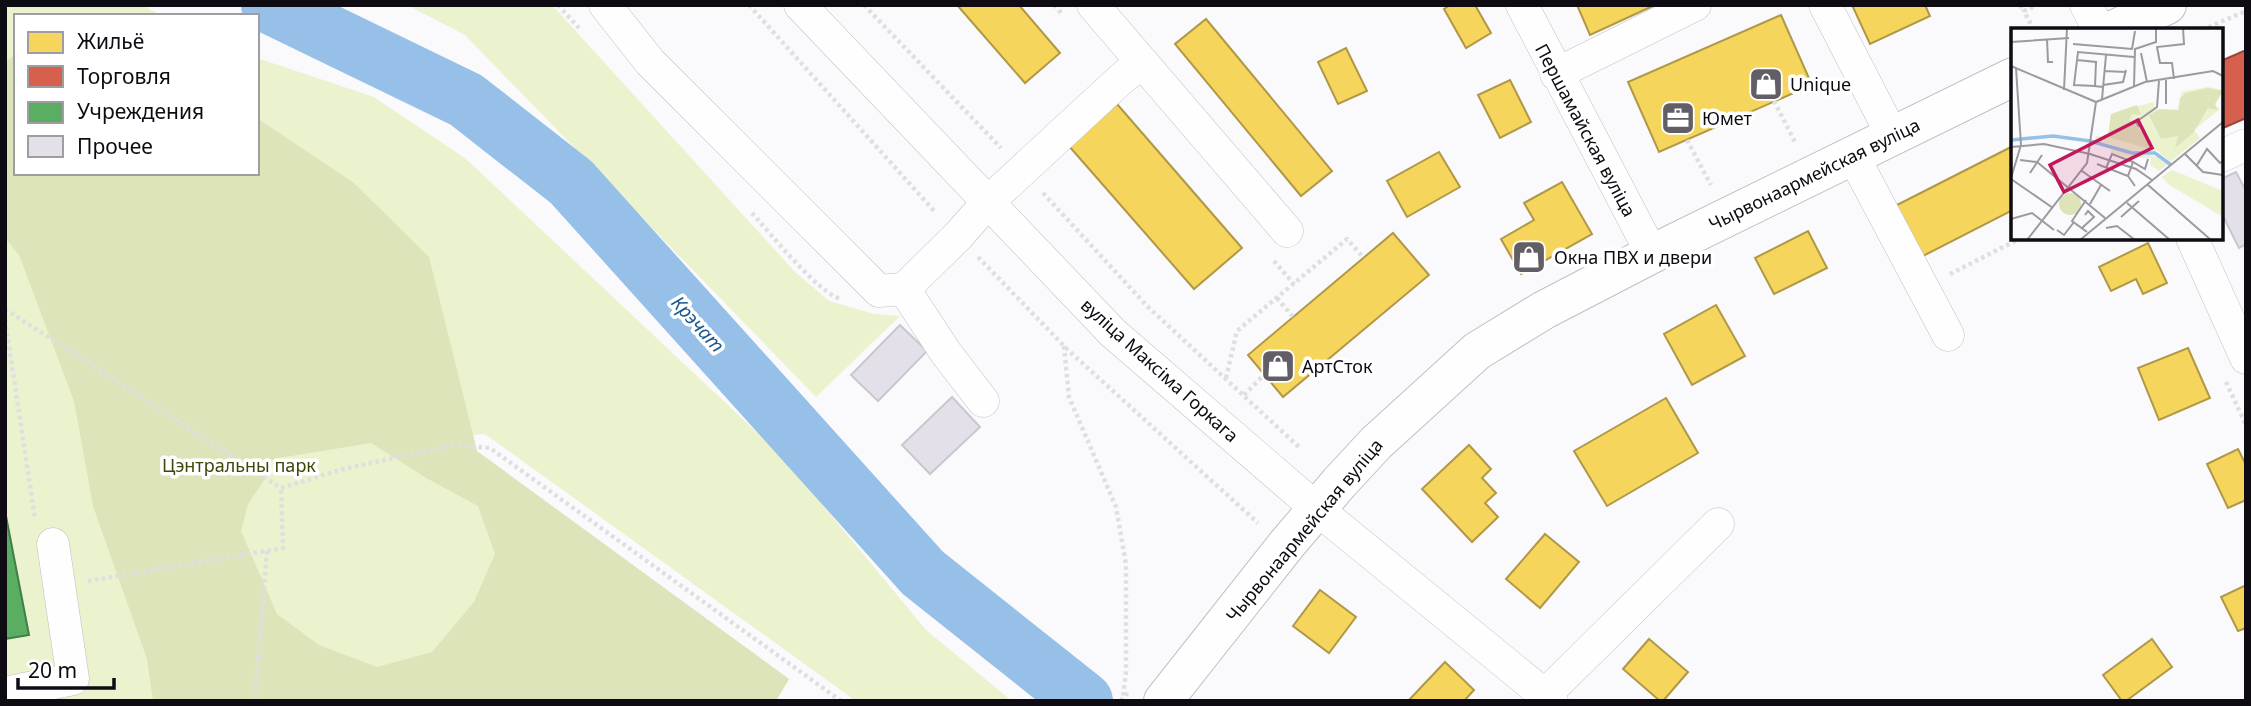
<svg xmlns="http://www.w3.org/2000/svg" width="2251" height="706" font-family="'Noto Sans',sans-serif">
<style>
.green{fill:#ebf2ce}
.forest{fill:#dde4ba;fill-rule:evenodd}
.homes{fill:#f6d55c;stroke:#b09846;stroke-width:2}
.shops{fill:#d6604d;stroke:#9a463c;stroke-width:2}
.public{fill:#5aae61;stroke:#437d4a;stroke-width:2}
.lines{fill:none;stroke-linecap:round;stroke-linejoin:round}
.river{stroke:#97c0e8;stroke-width:58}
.building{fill:#e4e0ea;stroke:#cac8ce;stroke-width:2}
.minor-casing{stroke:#c1bfc4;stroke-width:33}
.major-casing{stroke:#c1bfc4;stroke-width:40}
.path{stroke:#dfdfe0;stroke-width:4.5;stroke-dasharray:3.5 3.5;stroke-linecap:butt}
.minor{stroke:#fefeff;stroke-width:32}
.major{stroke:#fefeff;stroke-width:38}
.labels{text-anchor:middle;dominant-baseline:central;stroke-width:7;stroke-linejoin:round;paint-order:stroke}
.poi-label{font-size:18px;fill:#0e0b13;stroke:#fff;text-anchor:start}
.street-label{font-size:18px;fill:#0e0b13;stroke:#fff}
.park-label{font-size:18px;fill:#3f460a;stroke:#fff}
.water-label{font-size:19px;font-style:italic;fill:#1a588d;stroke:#fff}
.inset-river{fill:none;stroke:#97c0e8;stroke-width:3.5}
.inset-road{fill:none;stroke:#9c9a9f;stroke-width:2}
.view{fill:#c2185b;fill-opacity:0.15;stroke:#c2185b;stroke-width:3.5}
.inset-edge{fill:none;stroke:#0e0b13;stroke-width:3.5}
</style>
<rect width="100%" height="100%" fill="#faf9fc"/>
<g class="green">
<polygon points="5,5 142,5 162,16 16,16 16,173 257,173 257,58 374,97 466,159 782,456 926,630 1012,701 856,701 485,434 473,435 477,452 789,679 776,701 5,701"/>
<polygon points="407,5 552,5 795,272 829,301 874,314 900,316 816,397 465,35"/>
</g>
<path class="forest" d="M16,54V173H257V118L354,183L429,257L477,451L789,679L776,701H153L147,659L93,506L74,401L19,255L5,238V62ZM371,443L428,479L478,506L495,554L474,602L432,652L377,667L319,645L277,614L241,531L248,504L279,458Z"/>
<g class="homes">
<polygon points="957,5 1019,5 1060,53 1025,83"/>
<polygon points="1450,5 1475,5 1491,33 1466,48 1444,9"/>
<polygon points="1577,5 1655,5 1590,35"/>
<polygon points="1852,5 1925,5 1930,16 1870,44"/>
<polygon points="1781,15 1812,85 1659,152 1628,82"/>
<polygon points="1206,19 1332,171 1301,196 1175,44"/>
<polygon points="1346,48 1367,91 1338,104 1318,62"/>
<polygon points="1510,80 1531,122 1500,138 1478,95"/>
<polygon points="1117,104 1242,248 1194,289 1069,146"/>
<polygon points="2013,146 2013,210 1921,257 1895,206"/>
<polygon points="1439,152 1460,187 1407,217 1387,181"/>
<polygon points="1562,182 1592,234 1521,274 1501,239 1534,220 1524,203"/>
<polygon points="1808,231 1827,268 1774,294 1755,258"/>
<polygon points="1393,233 1429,275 1283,397 1248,355"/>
<polygon points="2148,243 2167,283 2143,294 2136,279 2111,291 2099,267"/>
<polygon points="1716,305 1745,356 1692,385 1664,334"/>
<polygon points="2188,348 2210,398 2159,420 2138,368"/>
<polygon points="1666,398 1698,453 1607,506 1574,451"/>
<polygon points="1469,445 1491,469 1482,478 1496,493 1485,503 1498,517 1472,542 1422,489"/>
<polygon points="2238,449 2246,465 2246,500 2228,508 2207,464"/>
<polygon points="1545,534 1579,562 1540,608 1506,579"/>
<polygon points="2246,585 2246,628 2238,631 2221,597"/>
<polygon points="1320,590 1356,617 1329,653 1293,626"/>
<polygon points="1649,639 1688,672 1663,701 1660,701 1623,669"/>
<polygon points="2152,639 2172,667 2126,701 2122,701 2103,675"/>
<polygon points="1445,662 1474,690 1464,701 1408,701"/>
</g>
<polygon class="shops" points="2246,50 2246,118 2221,129 2221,61"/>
<polygon class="public" points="5,511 29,635 5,639"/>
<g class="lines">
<polyline class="river" points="270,5 466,100 571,182 923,573 1084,701"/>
</g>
<g class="building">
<polygon points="2236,172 2246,191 2246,244 2239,248 2221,212 2221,179"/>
<polygon points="900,325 927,351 878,401 851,375"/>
<polygon points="952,397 980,427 930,474 902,445"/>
</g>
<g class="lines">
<g class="minor-casing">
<g id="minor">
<polyline points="605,5 650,62 879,291 904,289 958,236 988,202 1120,80 1142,62"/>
<polyline points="800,5 1113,333 1317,509 1552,701"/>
<polyline points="1093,5 1287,231"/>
<polyline points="1522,5 1652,254"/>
<polyline points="1825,5 1892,135"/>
<polyline points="2086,5 2099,30"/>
<polyline points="1556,74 1695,5"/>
<polyline points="1852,154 1948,335"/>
<polyline points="2221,156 2246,145"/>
<polyline points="2192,238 2246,358"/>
<polyline points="904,289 946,353 983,401"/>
<polyline points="5,693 73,679 53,544"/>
<polyline points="1545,695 1718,524"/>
</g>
</g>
<g class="major-casing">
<g id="major">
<polyline points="2113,30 2167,5"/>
<polyline points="1163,701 1287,544 1339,483 1376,443 1477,351 1544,310 1652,254 2013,77"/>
</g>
</g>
<g class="path">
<polyline points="558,5 579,28"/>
<polyline points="749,5 936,213"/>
<polyline points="864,5 1001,148"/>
<polyline points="1054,5 1063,15"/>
<polyline points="2020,5 2024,11"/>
<polyline points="2034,30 2024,11 2037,5"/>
<polyline points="2202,30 2246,11"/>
<polyline points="1774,101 1796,144"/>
<polyline points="1687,140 1711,185"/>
<polyline points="1043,193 1147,306 1300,448"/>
<path d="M752,213C769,232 819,294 841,299"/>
<polyline points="978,257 1068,350 1258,523"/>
<polyline points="1274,261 1294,284"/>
<polyline points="1950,274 2021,238"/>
<polyline points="1277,298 1293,317"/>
<polyline points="5,309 281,488 343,469 455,445 490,448 841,701"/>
<polyline points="5,319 35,519"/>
<polyline points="1064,346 1069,397 1116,507 1126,564 1126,672 1123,697"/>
<polyline points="1226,378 1237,331 1347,239 1364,258"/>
<polyline points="2226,382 2246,425"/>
<polyline points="1244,395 1264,375"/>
<polyline points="88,581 283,548 281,488"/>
<polyline points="255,701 267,551"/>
<polyline points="1121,701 1128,692"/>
</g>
<use href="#minor" class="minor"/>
<use href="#major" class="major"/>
</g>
<defs>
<g id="shop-square" transform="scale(1.75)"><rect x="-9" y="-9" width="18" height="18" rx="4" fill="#615e65" stroke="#fff"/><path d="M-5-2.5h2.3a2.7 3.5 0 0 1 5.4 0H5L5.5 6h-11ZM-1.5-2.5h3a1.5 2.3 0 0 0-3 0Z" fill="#fff"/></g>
<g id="office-square" transform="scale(1.75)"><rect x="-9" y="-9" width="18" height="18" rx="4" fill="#615e65" stroke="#fff"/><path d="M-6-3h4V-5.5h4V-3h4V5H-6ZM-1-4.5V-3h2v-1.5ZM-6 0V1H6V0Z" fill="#fff"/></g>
</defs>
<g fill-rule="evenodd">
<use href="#shop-square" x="1766" y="84"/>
<use href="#office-square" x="1678" y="118"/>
<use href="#shop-square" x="1529" y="257"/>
<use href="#shop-square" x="1278" y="366"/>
</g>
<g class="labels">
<g class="poi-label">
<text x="1790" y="84">Unique</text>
<text x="1702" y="118">Юмет</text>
<text x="1554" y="257">Окна ПВХ и двери</text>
<text x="1302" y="366">АртСток</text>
</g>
<g class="street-label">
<text transform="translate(1586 130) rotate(62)">Першамайская вуліца</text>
<text transform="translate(1814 174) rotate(-26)">Чырвонаармейская вуліца</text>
<text transform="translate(1160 370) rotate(42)">вуліца Максіма Горкага</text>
<text transform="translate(1304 530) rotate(-50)">Чырвонаармейская вуліца</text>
</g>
<g class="park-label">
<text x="239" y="465">Цэнтральны парк</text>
</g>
<g class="water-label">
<text transform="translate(698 324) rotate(48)">Крэчат</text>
</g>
</g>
<g transform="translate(2011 28)">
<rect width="212" height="212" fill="#faf9fc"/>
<path d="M197,59L212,62L204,76L209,81L183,102L189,110L159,134L146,122L120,123L84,112L85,108L97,109L100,86L142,74L145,81L166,83L171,64ZM101,120L146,129L156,137L148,143L139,137L140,130H120L100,125ZM161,142L212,163V189L157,156L151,149Z" fill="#ebf2ce"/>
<path d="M197,60L212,63L204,76L206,82L197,80L182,105L164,120L167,108L150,111L138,87L149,81L168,82L169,70L175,65ZM126,77L130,87L121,86L118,91L140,113L136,120L97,109L100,86ZM48 176a11 11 0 1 1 22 0a11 11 0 1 1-22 0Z" fill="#dde4ba"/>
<path class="inset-river" d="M0,112L42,108L79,113L121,125H144L160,137"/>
<path class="inset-road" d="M36,11L37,34H42M0,14L58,10M62,16L121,21L124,3M130,25L136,54M66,32L85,34L84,58L92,59M0,38L85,74M93,43L115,44M163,51L161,35H149L146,19L173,16L172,0M155,52V76M92,57L112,54L115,42M84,58L63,57L67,24L123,29M123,58L124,21L145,14V0M53,62L56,0M91,71L95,27M128,99L125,94L146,79L148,53M0,119L33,116L79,126L125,141L141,152M173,125L192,144L212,147M9,132L26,134L94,190M86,136L117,148L124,158M186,137L196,121L209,135L212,133M95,140L101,126L122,134M71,143L99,163M19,145L31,127M117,148L122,134L134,141L137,131M0,150L10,117L5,40M0,151L42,180M137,157L200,212M75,172L61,193L76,204M116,175L159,212M79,176L90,157M110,189L128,173M0,191L21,185L43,202M71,200L83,189L77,183L74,187M95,200L106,198L124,212M46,202L53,207L63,194M16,212L76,135L85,74L134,54L202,43L212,48M69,212L212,94"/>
<path class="view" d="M127,92L141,120L53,164L39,137Z"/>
<rect width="212" height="212" class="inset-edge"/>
</g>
<rect width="2251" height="706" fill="none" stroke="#0e0b13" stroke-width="14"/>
<rect x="14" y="14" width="245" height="161" fill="#ffffff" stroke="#9f9da1" stroke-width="2"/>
<rect x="28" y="32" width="35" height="21" fill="#f6d55c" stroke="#9f9da1" stroke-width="2"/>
<text x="77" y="49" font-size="21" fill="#0e0b13">Жильё</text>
<rect x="28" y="66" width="35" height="21" fill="#d6604d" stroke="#9f9da1" stroke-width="2"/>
<text x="77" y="84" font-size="21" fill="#0e0b13">Торговля</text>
<rect x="28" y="102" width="35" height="21" fill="#5aae61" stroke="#9f9da1" stroke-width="2"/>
<text x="77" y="119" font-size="21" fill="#0e0b13">Учреждения</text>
<rect x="28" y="136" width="35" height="21" fill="#e4e0ea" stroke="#9f9da1" stroke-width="2"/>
<text x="77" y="154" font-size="21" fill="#0e0b13">Прочее</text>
<path d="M18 678v10h96v-10" fill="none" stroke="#0e0b13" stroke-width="3.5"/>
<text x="28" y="678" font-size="21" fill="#0e0b13" stroke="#ffffff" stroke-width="5" paint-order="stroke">20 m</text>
</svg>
